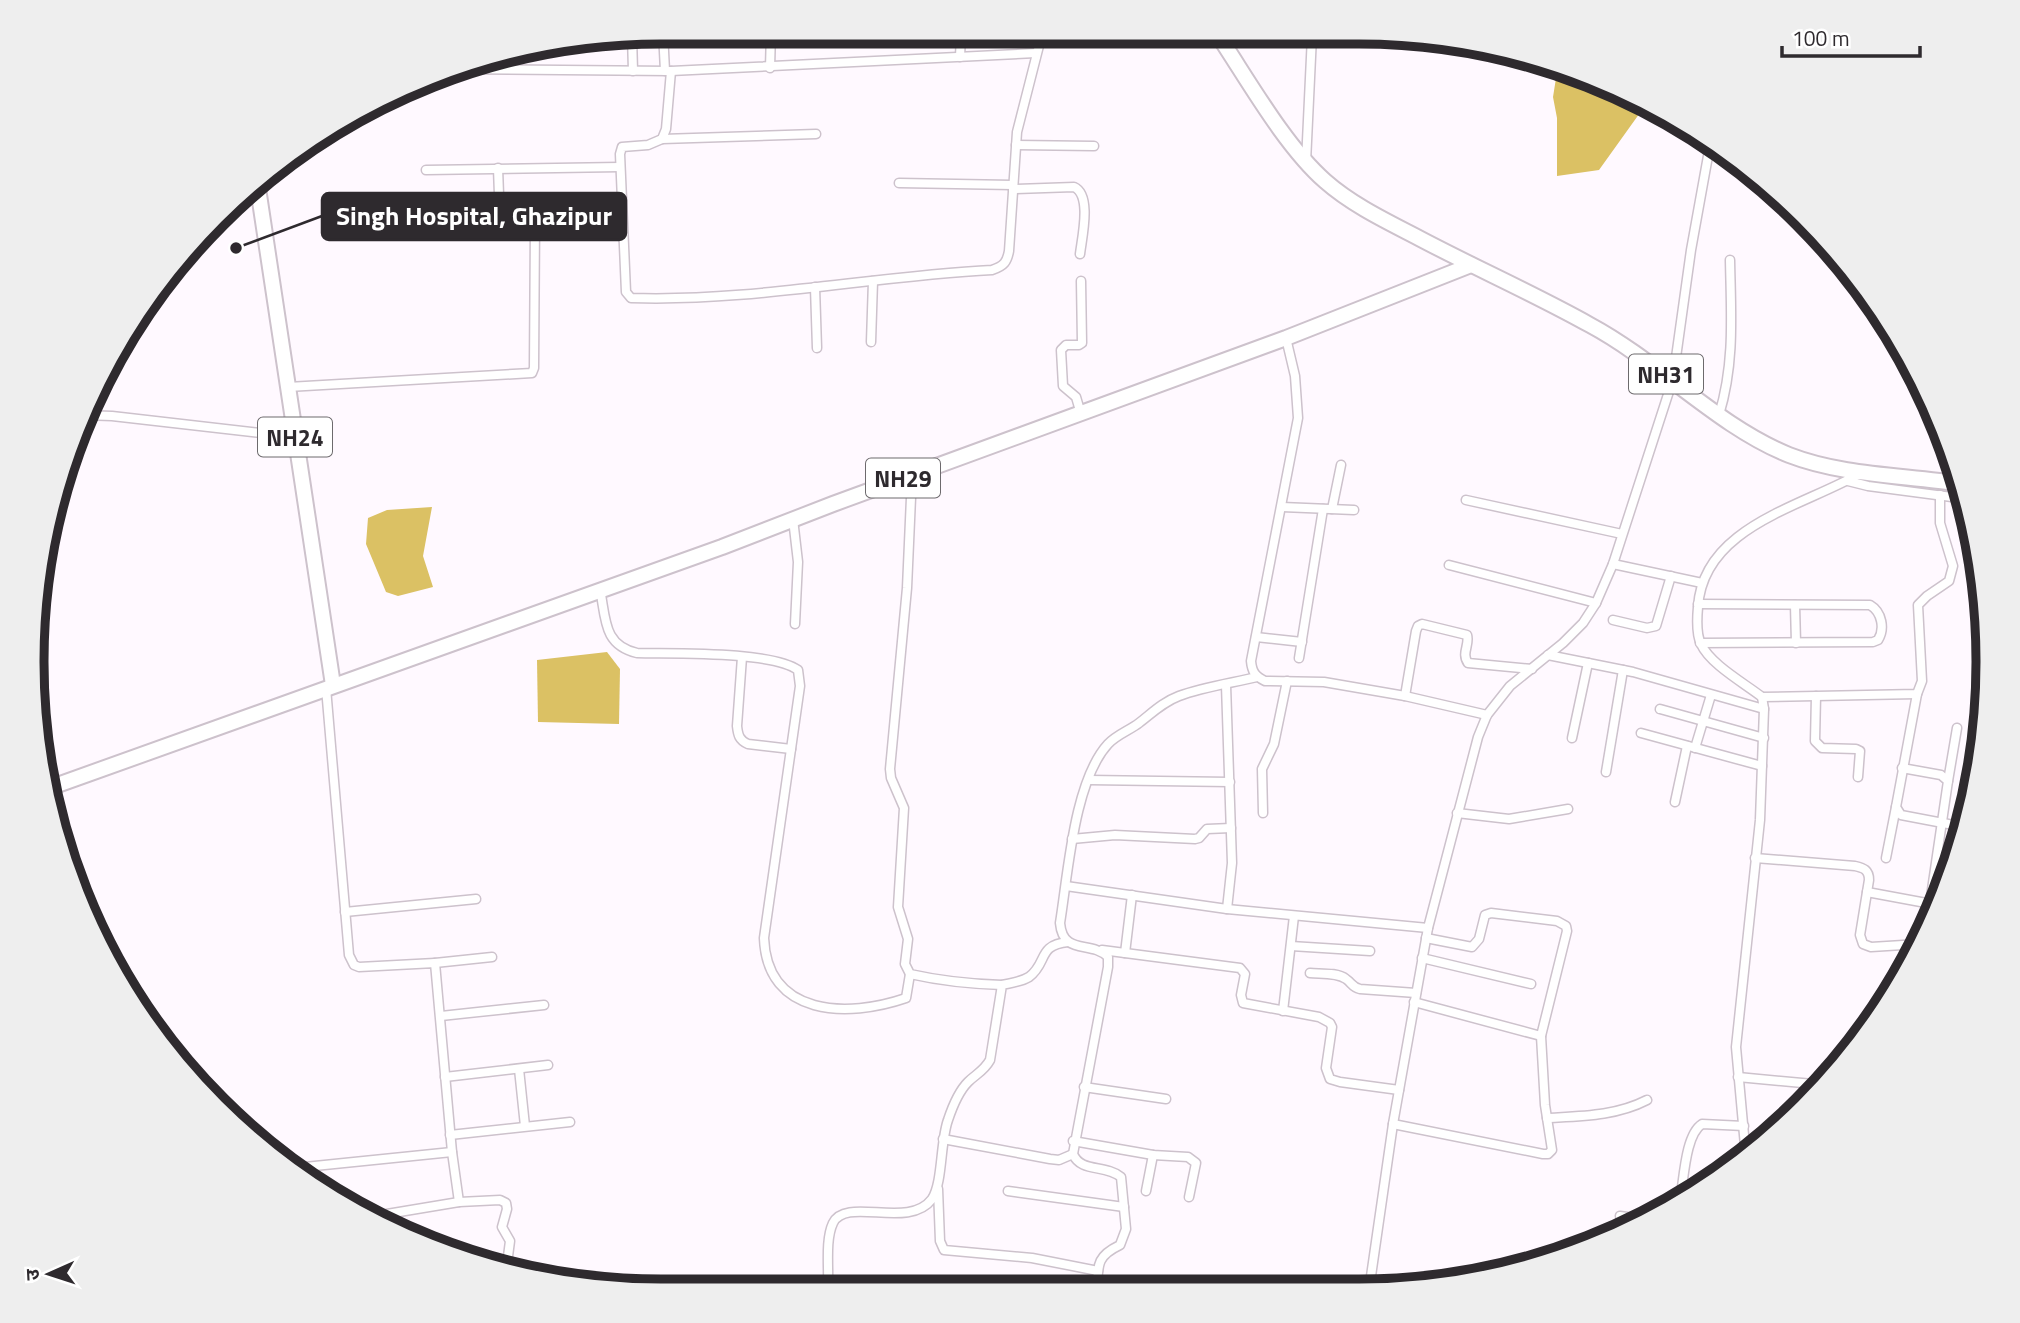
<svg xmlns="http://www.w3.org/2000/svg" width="2020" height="1323" font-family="'Titillium Web','Noto Sans Devanagari',sans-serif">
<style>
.water{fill:#dbc164}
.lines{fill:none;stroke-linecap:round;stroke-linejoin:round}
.minor-casing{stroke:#cdc2cc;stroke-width:11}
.trunk-casing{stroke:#cdc2cc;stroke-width:18}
.minor{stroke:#fff;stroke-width:8}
.trunk{stroke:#fff;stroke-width:14}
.labels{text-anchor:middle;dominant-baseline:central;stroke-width:7;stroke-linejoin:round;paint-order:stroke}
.shield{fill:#fff;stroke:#6d6a6d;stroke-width:2}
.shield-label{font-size:23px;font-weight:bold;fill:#2e2a2e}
.rim{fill:none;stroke:#2e2a2e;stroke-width:9}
.leader{fill:none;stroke:#2e2a2e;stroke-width:2.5}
.callout-dot{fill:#2e2a2e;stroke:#fff;stroke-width:2.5}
.callout{fill:#2e2a2e;stroke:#2e2a2e;stroke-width:2.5}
.callout-label{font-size:26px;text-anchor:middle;font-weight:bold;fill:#fff}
</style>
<rect width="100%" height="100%" fill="#fff9ff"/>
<g class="water">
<polygon points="1557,72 1637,96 1647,103 1599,170 1557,176 1557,118 1553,97"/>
<polygon points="432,507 423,556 433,587 398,596 386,592 366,544 368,518 387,510"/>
<polygon points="607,652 620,669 619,724 538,722 537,660"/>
</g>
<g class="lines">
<g class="minor-casing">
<g id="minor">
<polyline points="663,32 665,71"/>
<polyline points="632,36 633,71"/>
<polyline points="960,57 961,34"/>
<polyline points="770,68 771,32"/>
<polyline points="450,69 671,71 1036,53"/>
<path d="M671,71L666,129L662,139L648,145L622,147L620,154L626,292L631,298C752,302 872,276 992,270C1004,266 1007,262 1009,251L1017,132L1042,34"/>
<polyline points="662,139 816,134"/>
<polyline points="1016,145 1094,146"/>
<polyline points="1306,162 1312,36"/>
<polyline points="498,168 500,222"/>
<polyline points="426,170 620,167"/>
<polyline points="899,183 1013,185"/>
<path d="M1013,189L1074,187C1092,195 1082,237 1080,254"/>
<polyline points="432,222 621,221"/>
<polyline points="815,287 817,348"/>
<path d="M1286,338L1295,376L1298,418L1251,661C1252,672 1255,676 1265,681L1324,682L1405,696L1487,715"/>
<polyline points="871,342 873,281"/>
<polyline points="288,387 532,373 534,368 535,222"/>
<polyline points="1081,414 1076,397 1063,386 1061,350 1066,345 1079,345 1082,343 1081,281"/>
<polyline points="83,415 112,416 295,437"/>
<path d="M1719,415C1735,363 1731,313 1730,260"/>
<polyline points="1936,431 1938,420"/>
<path d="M912,475L907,588L890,769L891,778L904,808L898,907L908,939L905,964L910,974C941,981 970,984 1002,985"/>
<polyline points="1848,481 1868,486 1967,499"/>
<polyline points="1466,500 1622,534"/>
<polyline points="1282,507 1354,510"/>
<polyline points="1332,509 1341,465"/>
<polyline points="793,519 798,562 795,624"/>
<polyline points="1613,564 1702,583"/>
<polyline points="1449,565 1596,603"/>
<path d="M600,589C606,619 603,645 637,653C672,654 772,651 798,670L800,686L764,938C767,1017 848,1018 906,998L910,974"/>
<path d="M1698,604L1870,605C1882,612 1885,629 1878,640L1873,642L1700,643"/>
<polyline points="1795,605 1796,643"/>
<polyline points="1613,620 1647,628 1656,626 1671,576"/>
<polyline points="1256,637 1302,642"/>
<polyline points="1548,655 1633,672 1764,709"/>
<path d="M742,657L737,726C738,735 739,740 748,744L791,749"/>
<polyline points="1299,658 1323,509"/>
<polyline points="1226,685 1232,863 1227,909"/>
<polyline points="326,688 349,955 354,965 359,967 435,963 452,1152 459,1202"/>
<polyline points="1917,694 1896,807 1901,815 1964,827"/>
<path d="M1405,696L1416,631L1418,626L1422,624L1467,635C1470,645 1461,653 1468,663L1532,669"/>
<polyline points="1816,696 1815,741 1822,748 1856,749 1860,751 1858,777"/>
<polyline points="1762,697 1917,694 1922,681 1918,605 1927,596 1949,581 1953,566 1940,523 1940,495"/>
<polyline points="1660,709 1764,738"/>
<polyline points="1641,733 1762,766"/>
<polyline points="1572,738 1588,663"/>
<polyline points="1695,748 1711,695"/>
<polyline points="1902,768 1941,775 1948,781 1930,903"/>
<polyline points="1606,772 1623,670"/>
<polyline points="1089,780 1230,782"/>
<polyline points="1948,781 1957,728"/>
<polyline points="1675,802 1687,746"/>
<polyline points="1263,813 1262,769 1274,744 1287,681"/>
<polyline points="1457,813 1509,819 1568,809"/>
<polyline points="1072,839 1115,835 1195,839 1199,838 1207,829 1231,828"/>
<path d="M1755,858L1855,866C1864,868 1869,870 1869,880L1860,935L1863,944L1871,947L1919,944"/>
<polyline points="1886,858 1896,807"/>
<polyline points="1066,886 1227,909 1428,928"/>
<polyline points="1867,892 1937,905"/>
<polyline points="345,912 476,899"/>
<polyline points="1291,946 1370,951"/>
<polyline points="1102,950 1240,968 1245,974 1241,995 1243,1003 1319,1017 1330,1023 1332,1027 1326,1068 1330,1079 1340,1082 1399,1090"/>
<polyline points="1125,953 1132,895"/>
<polyline points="1422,958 1531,984"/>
<polyline points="435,963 492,957"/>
<path d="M1310,973C1320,974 1337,972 1346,979C1352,983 1352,987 1360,989L1416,993"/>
<polyline points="1414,1002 1541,1036"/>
<polyline points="1283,1011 1294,916"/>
<polyline points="441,1016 544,1005"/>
<polyline points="519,1069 525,1126"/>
<polyline points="445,1077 548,1065"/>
<polyline points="1738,1077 1824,1085"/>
<polyline points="1084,1087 1166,1099"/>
<path d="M1547,1118C1582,1116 1616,1116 1647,1100"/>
<polyline points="1393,1124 1543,1154 1548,1154 1552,1150 1545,1105 1541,1036 1567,931 1566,926 1557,921 1491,913 1485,915 1479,939 1472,947 1426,938"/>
<polyline points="450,1135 570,1122"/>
<polyline points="943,1139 1050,1159 1059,1160 1073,1154"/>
<polyline points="1745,1139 1764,1141"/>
<polyline points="1073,1141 1153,1155 1188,1157 1196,1163 1189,1197"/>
<path d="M1746,1157L1736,1047L1760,820L1764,709L1762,697C1744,683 1710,664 1701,644C1696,634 1697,618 1698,607C1703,527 1801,507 1859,474"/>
<polyline points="295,1168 452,1152"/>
<polyline points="938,1189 940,1241 944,1250 1032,1258 1098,1271"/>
<polyline points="1008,1191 1124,1207"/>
<polyline points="1146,1191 1153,1155"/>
<path d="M1680,1200C1684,1180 1685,1135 1702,1124L1744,1126"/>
<polyline points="1620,1216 1648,1220"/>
<polyline points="369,1217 459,1202 500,1200 506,1203 507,1209 502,1227 510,1241 507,1264"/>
<path d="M828,1287C829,1268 825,1240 833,1223C846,1196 909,1230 932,1199C943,1182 940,1142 948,1120C952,1108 958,1092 968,1082C976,1074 984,1071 990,1060L1002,985C1010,983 1021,982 1029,977C1048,963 1037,945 1068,942"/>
<path d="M1097,1289C1098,1264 1097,1256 1120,1245L1126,1229L1121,1177C1105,1164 1081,1173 1073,1154L1108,967V957C1091,940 1063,956 1060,923C1068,874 1074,781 1108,744C1116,735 1130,730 1139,723C1152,713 1163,702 1179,696C1203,687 1232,683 1257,677"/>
<polyline points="1369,1289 1384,1290"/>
<polyline points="1369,1290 1393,1124 1428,928 1478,737 1487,715 1510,686 1563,643 1583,623 1596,603 1613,564 1673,379 1691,250 1710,145"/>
</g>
</g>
<g class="trunk-casing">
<g id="trunk">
<path d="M1218,35C1248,80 1285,146 1325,181C1351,204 1384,220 1415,236C1473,267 1533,293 1590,325C1659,362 1717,426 1789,455C1843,476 1905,475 1962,484"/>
<polyline points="258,188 333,685"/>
<polyline points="49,788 722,547 833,504 1286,338 1471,265"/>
</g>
</g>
<use href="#minor" class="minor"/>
<use href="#trunk" class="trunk"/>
</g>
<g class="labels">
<g class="shield">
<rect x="1629" y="354.5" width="74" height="39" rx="5"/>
<rect x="258" y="417.5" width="74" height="39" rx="5"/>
<rect x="866" y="458.5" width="74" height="39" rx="5"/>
</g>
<g class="shield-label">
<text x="1666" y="374">NH31</text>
<text x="295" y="437">NH24</text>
<text x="903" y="478">NH29</text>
</g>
</g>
<path d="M0 0H2020V1323H0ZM661 44H1359A617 617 0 0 1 1976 661V662A617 617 0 0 1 1359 1279H661A617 617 0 0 1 44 662V661A617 617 0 0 1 661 44Z" fill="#eee" fill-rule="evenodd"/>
<path class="rim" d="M661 44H1359A617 617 0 0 1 1976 661V662A617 617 0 0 1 1359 1279H661A617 617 0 0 1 44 662V661A617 617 0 0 1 661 44Z"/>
<path class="leader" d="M236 248L322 216"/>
<circle class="callout-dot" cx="236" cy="248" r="7"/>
<rect class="callout" x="322" y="193" width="304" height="47" rx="7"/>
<g class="callout-label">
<text x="474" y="225">Singh Hospital, Ghazipur</text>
</g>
<g transform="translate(49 1274) rotate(267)" stroke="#ffffff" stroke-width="5" paint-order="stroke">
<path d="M0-5L12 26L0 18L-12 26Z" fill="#2e2a2e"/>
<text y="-10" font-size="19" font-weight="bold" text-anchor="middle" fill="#2e2a2e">उ</text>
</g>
<path d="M1782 46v10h138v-10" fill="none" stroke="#2e2a2e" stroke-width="3.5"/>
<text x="1792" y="46" font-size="21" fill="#2e2a2e" stroke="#ffffff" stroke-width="5" paint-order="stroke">100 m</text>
</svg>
